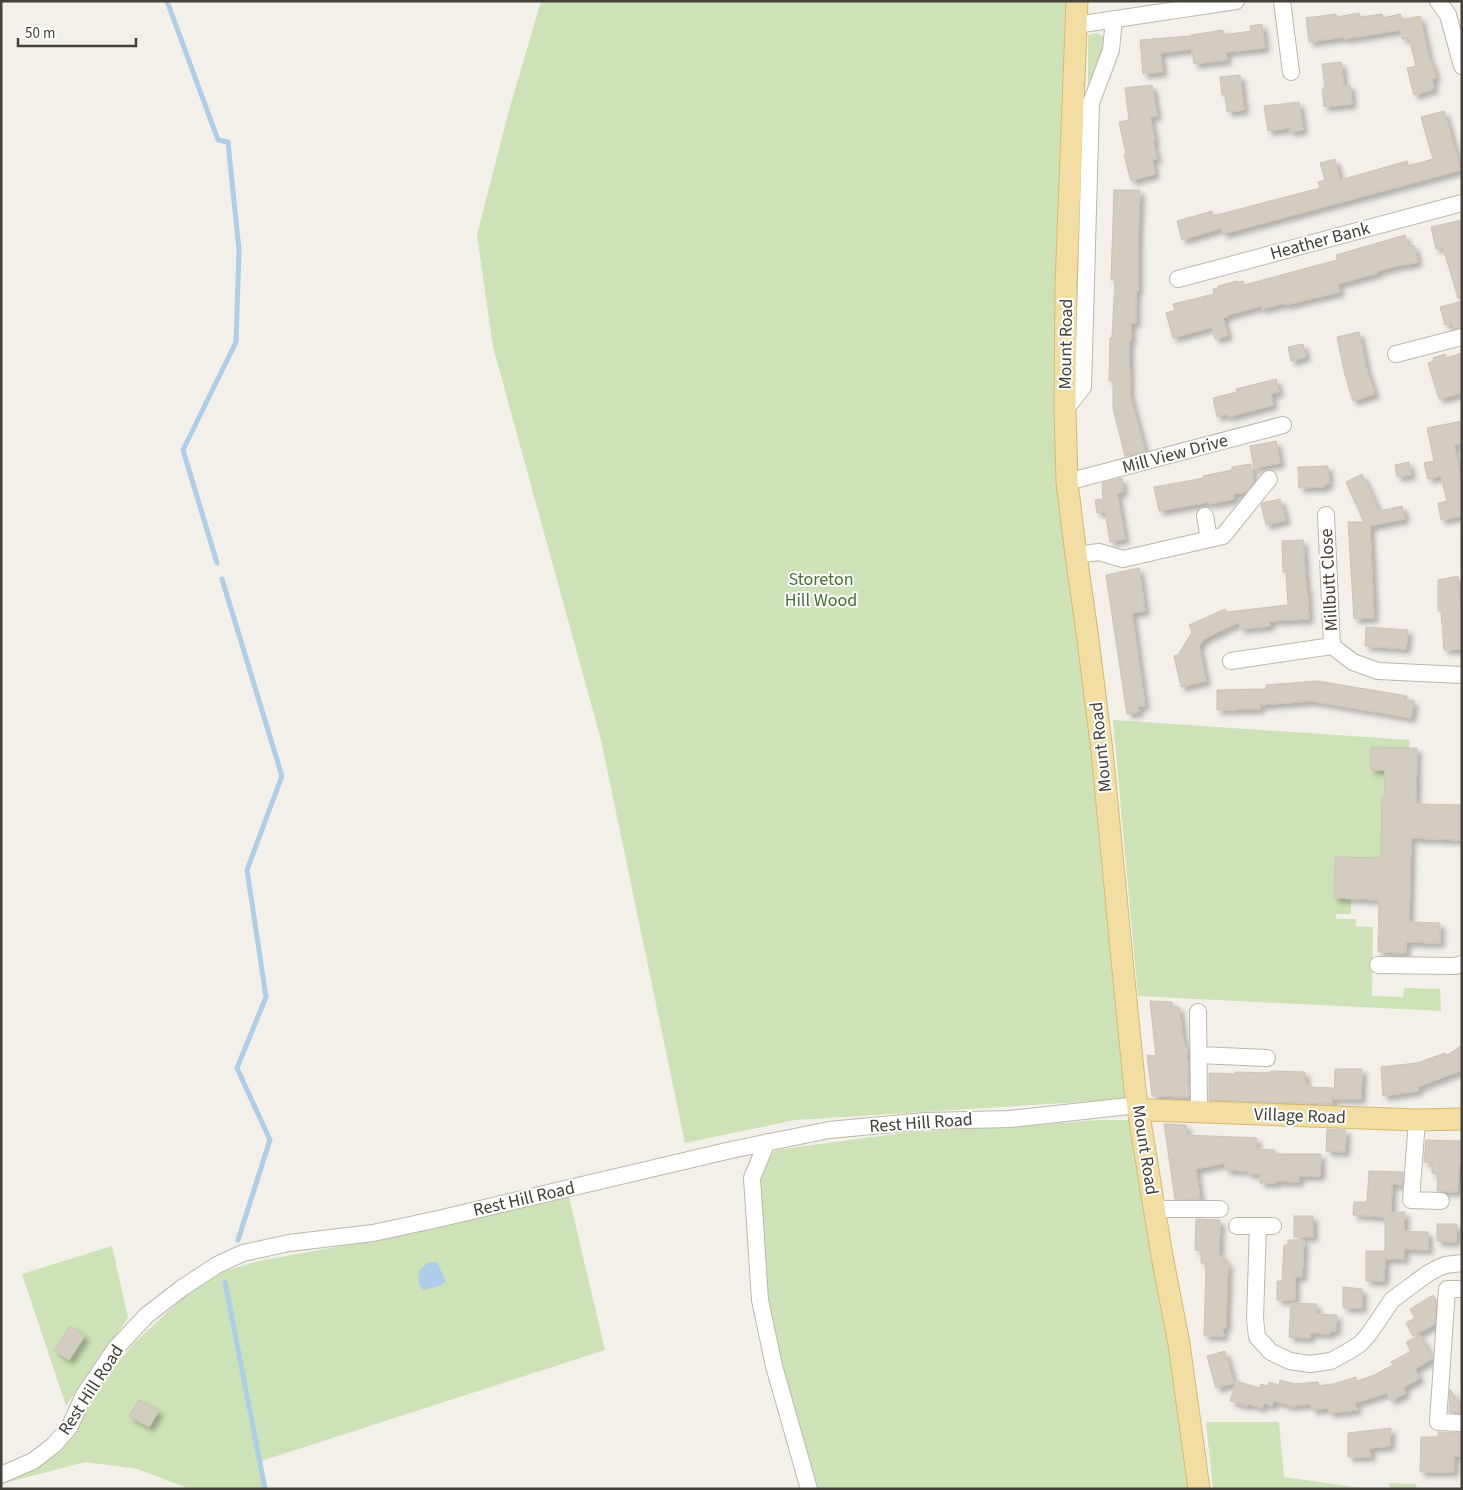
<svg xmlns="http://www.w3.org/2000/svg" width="1463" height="1490" font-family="'Source Sans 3',sans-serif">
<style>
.green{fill:#cde2b6}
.water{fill:#accee8}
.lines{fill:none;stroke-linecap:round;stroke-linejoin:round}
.stream{stroke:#accee8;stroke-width:5}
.building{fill:#d3ccc0;stroke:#cdc3b4;filter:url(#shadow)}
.minor-casing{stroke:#bdb7ac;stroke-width:18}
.major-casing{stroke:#d6ba74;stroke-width:23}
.minor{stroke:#fff;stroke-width:16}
.major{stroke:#f2dda2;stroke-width:21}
.labels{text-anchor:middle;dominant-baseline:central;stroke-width:4;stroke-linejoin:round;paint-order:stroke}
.street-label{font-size:18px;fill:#454038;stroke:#fff}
.park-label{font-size:18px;fill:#487032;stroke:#fff}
</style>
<defs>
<filter id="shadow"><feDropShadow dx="4.5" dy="4.5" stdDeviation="2.5" flood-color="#0004"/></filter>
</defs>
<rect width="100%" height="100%" fill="#f2f0e9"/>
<g class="green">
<polygon points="541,1 1068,1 1078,612 1128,1099 795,1120 685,1143 601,740 493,347 477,235 508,114"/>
<polygon points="1097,33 1106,38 1088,96 1088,35"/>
<polygon points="1113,720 1410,740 1409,748 1371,747 1371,770 1401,771 1385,779 1385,796 1382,797 1381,844 1383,862 1372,858 1335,857 1334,898 1351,899 1351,914 1336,914 1336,919 1356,919 1356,926 1373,927 1372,996 1403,997 1404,988 1440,989 1441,1011 1138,996"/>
<polygon points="1098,1120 1132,1120 1191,1489 816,1489 789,1397 766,1300 757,1183 762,1164 776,1150 917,1131 1011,1127"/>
<polygon points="569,1197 605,1350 261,1461 265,1489 189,1489 138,1469 85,1462 1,1484 36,1467 70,1440 104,1380 132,1345 186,1295 225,1271 259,1261 347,1245 376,1241"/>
<polygon points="112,1246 128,1318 66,1406 22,1274"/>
<polygon points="1206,1422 1279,1422 1284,1477 1368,1489 1213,1489"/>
<polygon points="1389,1483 1416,1484 1417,1489 1389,1489"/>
</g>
<path class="water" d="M429,1262H437L446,1282L436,1287L423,1290C417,1284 418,1277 420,1269Z"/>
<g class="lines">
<g class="stream">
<polyline points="167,1 218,140 228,142 239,250 236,342 183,450 217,563"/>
<polyline points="222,579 282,776 247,870 266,997 237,1068 270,1140 238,1240"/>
<polyline points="225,1282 265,1489"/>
</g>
</g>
<g class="building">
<polygon points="1359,13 1360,17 1382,14 1383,18 1400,14 1402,20 1420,16 1430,62 1432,62 1436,78 1432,79 1434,89 1414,95 1407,68 1416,66 1409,38 1402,39 1400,30 1344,39 1344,37 1309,42 1306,18 1336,14 1336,17"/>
<polygon points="1262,24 1265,48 1226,52 1227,60 1194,64 1192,49 1160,53 1163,72 1143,74 1140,40 1191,36 1191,35 1223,30 1223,35 1251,31 1250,26"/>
<polygon points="1341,62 1344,86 1350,85 1352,104 1324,107 1322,88 1325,88 1322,64"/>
<polygon points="1240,75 1244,110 1227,112 1225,95 1222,95 1220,77"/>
<polygon points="1152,85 1157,116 1150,117 1155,141 1153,141 1157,159 1152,160 1155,174 1131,181 1124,155 1126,154 1119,122 1129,120 1125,88"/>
<polygon points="1299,102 1303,130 1290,132 1290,128 1268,131 1264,106"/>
<polygon points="1444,111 1461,170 1223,234 1221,228 1182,240 1177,221 1212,211 1213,216 1320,188 1318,182 1325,180 1320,163 1335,159 1340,180 1407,161 1408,166 1433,159 1421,117"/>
<polygon points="1114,190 1140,190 1138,245 1138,291 1136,291 1136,323 1131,323 1131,341 1129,341 1130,395 1145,451 1125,456 1113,408 1113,381 1109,381 1110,338 1112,337 1115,280 1111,280"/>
<polygon points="1462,220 1462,297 1458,298 1443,247 1436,249 1431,227"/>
<polygon points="1405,235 1408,246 1414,245 1418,262 1405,265 1405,264 1378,271 1378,273 1338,284 1340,292 1285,305 1285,303 1262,309 1261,306 1228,315 1228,316 1223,318 1228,336 1215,339 1212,327 1173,338 1166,313 1175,310 1173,304 1214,294 1213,289 1218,288 1218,286 1237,281 1238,282 1243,281 1244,285 1337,260 1336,255"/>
<polygon points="1462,301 1462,327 1453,329 1452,323 1445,325 1440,307"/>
<polygon points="1359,332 1367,370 1375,394 1353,401 1345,375 1337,337"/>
<polygon points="1303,344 1306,357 1291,361 1288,347"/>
<polygon points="1462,353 1462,393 1439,399 1428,363 1434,361 1433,358 1445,354 1446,358"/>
<polygon points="1276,379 1279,392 1271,394 1273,405 1228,417 1227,414 1217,417 1213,398 1237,392 1236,389"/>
<polygon points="1462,421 1462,443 1454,445 1462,484 1462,516 1441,520 1438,503 1447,501 1441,476 1428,479 1424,463 1434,461 1427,428"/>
<polygon points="1276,441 1280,463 1254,468 1250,446"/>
<polygon points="1409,462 1411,475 1397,477 1395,465"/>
<polygon points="1251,464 1254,482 1246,492 1233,494 1234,499 1209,504 1209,502 1159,511 1154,487 1204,478 1203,476 1232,470 1232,467"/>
<polygon points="1328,466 1329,484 1324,485 1324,487 1299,488 1298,467"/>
<polygon points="1362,474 1379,511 1402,506 1405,519 1370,526 1374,618 1354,619 1348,522 1364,522 1346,482"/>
<polygon points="1122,478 1123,492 1117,493 1125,539 1110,542 1105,511 1097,513 1095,500 1103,499 1102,483"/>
<polygon points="1280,499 1286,520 1266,525 1261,505 1262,503"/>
<polygon points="1303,540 1306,587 1307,587 1309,619 1269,621 1270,626 1240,629 1239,622 1204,639 1199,646 1206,681 1181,687 1174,656 1178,655 1192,632 1189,625 1225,609 1227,612 1288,605 1286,572 1283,572 1282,541"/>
<polygon points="1139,568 1145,611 1132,613 1145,706 1138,706 1139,712 1127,714 1106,575"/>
<polygon points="1458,576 1462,625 1462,649 1444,650 1441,611 1438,611 1438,580"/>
<polygon points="1366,627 1408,630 1406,649 1365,646"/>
<polygon points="1317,681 1407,696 1406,700 1414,701 1411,718 1311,701 1260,705 1260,709 1217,710 1217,690 1266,689 1266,685"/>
<polygon points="1371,747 1417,748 1416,804 1462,805 1462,840 1411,838 1409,922 1440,923 1440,943 1406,942 1406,953 1378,952 1379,900 1334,898 1335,857 1381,858 1382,796 1385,796 1385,770 1371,770"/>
<polygon points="1150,1001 1172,1002 1172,1007 1179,1007 1183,1038 1186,1048 1187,1048 1189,1097 1152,1096 1147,1055 1156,1056"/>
<polygon points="1462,1045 1462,1070 1418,1087 1418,1091 1383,1096 1381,1067 1417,1063 1445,1053 1446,1056"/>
<polygon points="1335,1069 1362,1069 1361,1099 1334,1099"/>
<polygon points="1271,1071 1305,1072 1305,1084 1308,1084 1308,1087 1333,1088 1332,1104 1209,1100 1209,1073 1235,1074 1235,1072 1271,1073"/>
<polygon points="1164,1124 1186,1125 1187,1135 1257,1138 1256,1149 1275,1150 1275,1154 1321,1154 1320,1176 1299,1176 1299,1182 1276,1181 1276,1183 1260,1183 1260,1174 1248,1174 1248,1171 1225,1170 1225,1163 1196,1169 1200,1199 1175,1199"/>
<polygon points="1327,1129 1346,1130 1345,1152 1326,1151"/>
<polygon points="1426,1140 1462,1141 1462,1165 1459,1165 1457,1192 1437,1191 1438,1174 1432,1173 1432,1163 1424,1162"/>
<polygon points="1369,1171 1403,1172 1402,1185 1392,1184 1391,1212 1405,1212 1404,1231 1428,1232 1428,1250 1404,1249 1404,1259 1385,1259 1384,1281 1366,1281 1366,1251 1385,1251 1385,1217 1353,1215 1354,1202 1367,1202"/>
<rect x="1294" y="1216" width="19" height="21"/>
<polygon points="1196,1219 1220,1220 1219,1256 1224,1256 1224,1262 1228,1262 1226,1328 1222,1328 1224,1336 1204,1336 1206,1263 1201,1263 1201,1251 1195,1250"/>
<polygon points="1437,1224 1457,1224 1456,1242 1437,1241"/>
<polygon points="1288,1240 1304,1240 1302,1277 1295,1277 1295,1300 1277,1300 1277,1281 1282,1281 1284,1245 1288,1245"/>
<polygon points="1343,1287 1362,1289 1362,1308 1343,1308"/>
<polygon points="1433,1295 1436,1300 1435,1324 1413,1336 1406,1323 1415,1318 1410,1309"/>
<polygon points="1291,1303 1317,1304 1316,1314 1337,1315 1336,1331 1330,1331 1330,1334 1310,1333 1310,1338 1289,1337"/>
<polygon points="70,1326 85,1336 69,1360 54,1350"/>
<polygon points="1420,1335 1432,1357 1432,1359 1415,1369 1420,1378 1403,1388 1406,1393 1391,1401 1387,1393 1355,1403 1357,1410 1329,1413 1328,1408 1312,1410 1311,1404 1291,1406 1274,1401 1272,1406 1264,1403 1262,1408 1248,1404 1247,1406 1230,1401 1236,1381 1259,1388 1261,1384 1268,1386 1269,1382 1279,1385 1280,1380 1295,1384 1318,1382 1318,1386 1333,1384 1356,1377 1357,1381 1374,1375 1393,1365 1391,1362 1411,1351 1406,1342"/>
<polygon points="1225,1351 1234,1383 1216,1388 1207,1356"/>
<polygon points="1450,1389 1462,1409 1462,1413 1449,1412"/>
<polygon points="139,1400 159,1411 149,1427 129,1416"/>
<polygon points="1391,1428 1390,1446 1370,1448 1371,1457 1348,1457 1348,1433"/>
<polygon points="1438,1432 1462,1433 1462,1456 1454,1456 1454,1472 1420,1472 1421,1437 1438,1437"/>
</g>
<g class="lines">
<g class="minor-casing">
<g id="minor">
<polyline points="1282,1 1291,72"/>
<polyline points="1438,1 1448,15 1462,66"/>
<polyline points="1076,25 1236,1"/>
<polyline points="1178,279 1462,203"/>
<polyline points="1396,354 1462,337"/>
<polyline points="1065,410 1083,387 1091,103 1111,50 1114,19"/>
<polyline points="1067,482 1283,425"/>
<polyline points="1326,515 1332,646 1353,662 1378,671 1462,675"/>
<polyline points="1205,516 1209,539"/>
<polyline points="1076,555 1099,552 1123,559 1223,536 1269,479"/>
<polyline points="1231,661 1332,646"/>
<polyline points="1378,965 1455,966 1462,964"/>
<polyline points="1198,1012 1199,1112"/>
<polyline points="1199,1055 1267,1058"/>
<polyline points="1417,1120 1411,1200 1441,1201"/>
<polyline points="767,1142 752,1178 760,1300 774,1366 809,1489"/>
<polyline points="1154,1209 1220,1209"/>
<polyline points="1237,1226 1273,1226"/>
<polyline points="1258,1226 1255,1319 1257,1337 1271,1352 1290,1361 1310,1364 1331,1361 1349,1351 1360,1344 1369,1334 1392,1300 1427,1274 1438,1268 1445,1265 1462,1263"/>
<polyline points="1462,1289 1447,1289 1438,1422 1462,1423"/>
<polyline points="1,1475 33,1461 54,1445 70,1426 84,1395 116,1348 147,1315 182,1288 217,1265 243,1253 289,1243 373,1233 438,1219 731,1150 829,1130 926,1121 1010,1119 1138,1105"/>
</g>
</g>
<g class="major-casing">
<g id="major">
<polyline points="1077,1 1066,285 1065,410 1067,482 1076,555 1087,632 1102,751 1124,980 1135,1090 1162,1256 1179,1344 1199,1489"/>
<polyline points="1139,1111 1150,1110 1417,1120 1462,1119"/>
</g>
</g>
<use href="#minor" class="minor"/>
<use href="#major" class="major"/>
</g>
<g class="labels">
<g class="street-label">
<text transform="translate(1320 241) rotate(-15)">Heather Bank</text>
<text transform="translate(1066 344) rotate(-89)">Mount Road</text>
<text transform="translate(1175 454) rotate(-15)">Mill View Drive</text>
<text transform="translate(1329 580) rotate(-93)">Millbutt Close</text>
<text transform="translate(1101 747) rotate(-96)">Mount Road</text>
<text transform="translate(1300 1116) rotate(2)">Village Road</text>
<text transform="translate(921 1123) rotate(-4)">Rest Hill Road</text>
<text transform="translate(1145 1150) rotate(81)">Mount Road</text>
<text transform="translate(524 1199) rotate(-13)">Rest Hill Road</text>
<text transform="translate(91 1390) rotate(-57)">Rest Hill Road</text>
</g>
<g class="park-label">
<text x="821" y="579">Storeton<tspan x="821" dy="21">Hill Wood</tspan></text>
</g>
</g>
<rect width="1463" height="1490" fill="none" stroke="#454038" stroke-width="5"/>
<path d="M18 38v8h118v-8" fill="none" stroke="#454038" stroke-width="2.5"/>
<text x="25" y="38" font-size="15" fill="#454038" stroke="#ffffff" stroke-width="4" paint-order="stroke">50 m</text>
</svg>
